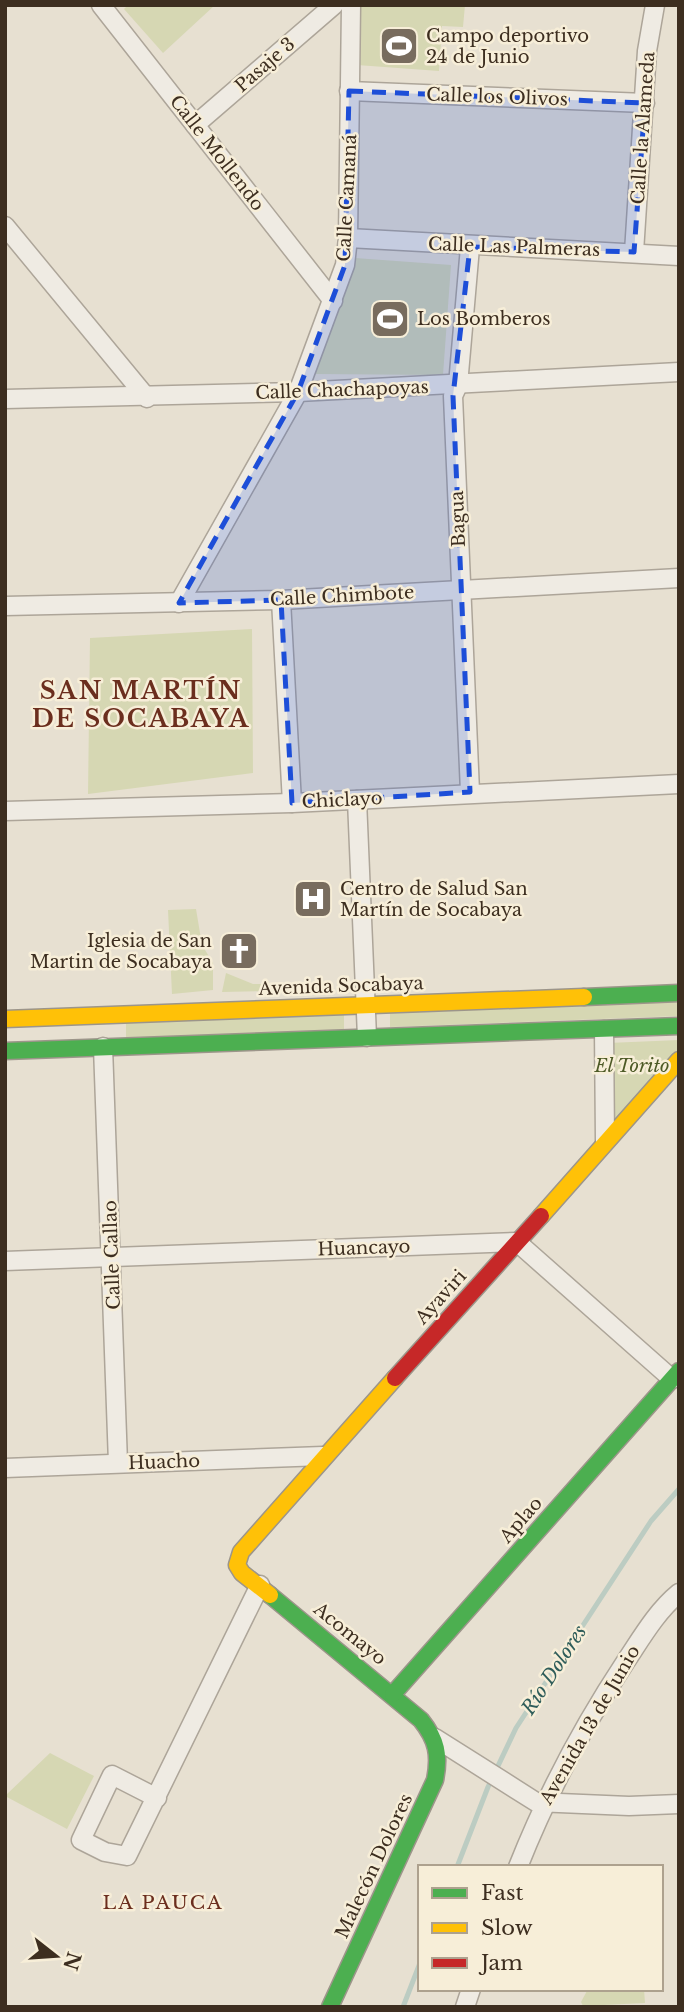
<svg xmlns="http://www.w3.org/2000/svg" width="684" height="2012" font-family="'Libre Baskerville',serif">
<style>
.green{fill:#d6d7b3}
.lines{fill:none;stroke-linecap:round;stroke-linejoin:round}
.stream{stroke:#bcccc2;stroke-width:5}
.street-casing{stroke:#ada599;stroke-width:21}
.fast-casing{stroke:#9c958a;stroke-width:19}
.slow-casing{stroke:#9c958a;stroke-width:19}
.jam-casing{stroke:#9c958a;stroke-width:19}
.street{stroke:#efebe3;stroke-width:18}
.fast{stroke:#4caf50;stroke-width:16}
.slow{stroke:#ffc107;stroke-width:16}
.jam{stroke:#c62828;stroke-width:16}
.marked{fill:#1d4ed8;fill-opacity:0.2;stroke:#1d4ed8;stroke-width:5;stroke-dasharray:14 9;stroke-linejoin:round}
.labels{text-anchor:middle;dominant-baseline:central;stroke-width:5;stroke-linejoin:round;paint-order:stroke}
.poi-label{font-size:18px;fill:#3d2e20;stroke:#f7eed8;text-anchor:start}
.street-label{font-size:18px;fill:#3d2e20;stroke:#f7eed8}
.park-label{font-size:18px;font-style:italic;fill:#4d5a26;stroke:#f7eed8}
.water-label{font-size:19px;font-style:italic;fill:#2f5d5a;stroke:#f7eed8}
.neighbourhood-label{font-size:19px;letter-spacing:2px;fill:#6b2e1e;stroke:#f7eed8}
.district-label{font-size:24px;font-weight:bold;letter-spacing:2px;fill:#6b2e1e;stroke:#f7eed8}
</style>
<rect width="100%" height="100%" fill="#e7e0d1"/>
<g class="green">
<polygon points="128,5 215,5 163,53 124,9"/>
<polygon points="361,5 465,5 463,27 442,26 439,71 357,65"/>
<polygon points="355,258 451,265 443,375 313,374"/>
<polygon points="252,629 253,773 88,794 90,638"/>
<polygon points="196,909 202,945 213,963 213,990 172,994 168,910"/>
<polygon points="226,973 253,984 268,984 269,991 222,992"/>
<polygon points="679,1000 679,1016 390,1027 390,1012"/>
<polygon points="344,1015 344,1030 126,1040 126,1023"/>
<polygon points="679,1040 679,1049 609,1129 608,1043"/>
<polygon points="50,1753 94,1776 67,1829 5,1796"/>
<polygon points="588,1989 644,1989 645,2003 583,2006 581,2002"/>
</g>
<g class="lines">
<g class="stream">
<polyline points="457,1867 488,1787 516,1728 651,1521 679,1489"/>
<polyline points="403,2007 420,1963"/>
</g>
<g class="street-casing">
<g id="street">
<polyline points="101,5 333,301"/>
<polyline points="349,91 645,103"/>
<polyline points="195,125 334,5"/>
<polyline points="5,226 147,398"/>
<polyline points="348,238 679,256"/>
<polyline points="634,252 647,51 655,5"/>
<polyline points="5,399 298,392 679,372"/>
<polyline points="281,600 292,803"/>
<polyline points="179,603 298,392 345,265 348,238 351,5"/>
<polyline points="5,606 281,600 679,578"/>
<polyline points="470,792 453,396 458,385 470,247"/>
<polyline points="357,800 367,1037"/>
<polyline points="5,811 292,803 679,784"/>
<polyline points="604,1030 605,1141"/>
<polyline points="103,1047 118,1463"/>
<polyline points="5,1261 517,1242 672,1379"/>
<polyline points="5,1468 323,1456"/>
<polyline points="435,1738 536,1802 629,1806 679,1804"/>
<polyline points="157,1798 112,1775 81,1840 105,1852 127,1856 260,1585"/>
<path d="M518,1867C547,1794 583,1726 626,1661C642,1637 657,1611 679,1593"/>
<polyline points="465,2007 471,1989"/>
</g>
</g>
<g class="fast-casing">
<g id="fast">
<polyline points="584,997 679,993"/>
<polyline points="5,1051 679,1026"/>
<path d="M270,1595L421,1720C437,1740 440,1755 435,1780L330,2007"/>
<polyline points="393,1694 679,1371"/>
</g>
</g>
<g class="slow-casing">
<g id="slow">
<polyline points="5,1019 584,997"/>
<polyline points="541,1216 679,1060"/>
<polyline points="270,1595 242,1573 237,1565 241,1552 395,1378"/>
</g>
</g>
<g class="jam-casing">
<polyline id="jam" points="395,1378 541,1216"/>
</g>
<use href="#street" class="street"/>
<use href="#fast" class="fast"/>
<use href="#slow" class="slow"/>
<use href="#jam" class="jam"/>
</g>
<path class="marked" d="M349,91L645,103L634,252L470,247L453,396L470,792L292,803L281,600L179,603L298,392L345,265Z"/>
<defs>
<g id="stadium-square" transform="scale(2.0125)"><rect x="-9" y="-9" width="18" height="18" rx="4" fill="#786c5e" stroke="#f7eed8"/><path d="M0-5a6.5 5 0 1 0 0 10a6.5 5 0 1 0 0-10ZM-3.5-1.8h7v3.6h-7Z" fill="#fff"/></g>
<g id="hospital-square" transform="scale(2.0125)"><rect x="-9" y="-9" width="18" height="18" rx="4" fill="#786c5e" stroke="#f7eed8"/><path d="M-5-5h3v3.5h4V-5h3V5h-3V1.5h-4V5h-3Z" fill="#fff"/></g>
<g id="church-square" transform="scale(2.0125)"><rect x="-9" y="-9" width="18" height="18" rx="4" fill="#786c5e" stroke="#f7eed8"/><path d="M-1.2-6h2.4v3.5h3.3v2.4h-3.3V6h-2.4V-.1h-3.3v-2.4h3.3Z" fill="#fff"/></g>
</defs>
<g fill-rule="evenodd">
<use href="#stadium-square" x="399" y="46"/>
<use href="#stadium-square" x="390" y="319"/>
<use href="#hospital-square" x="313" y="899"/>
<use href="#church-square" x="239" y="951"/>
</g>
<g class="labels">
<g class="poi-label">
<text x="426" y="36">Campo deportivo<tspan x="426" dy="21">24 de Junio</tspan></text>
<text x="417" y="319">Los Bomberos</text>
<text x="340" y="889">Centro de Salud San<tspan x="340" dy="21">Martín de Socabaya</tspan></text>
<text x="212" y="941" text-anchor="end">Iglesia de San<tspan x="212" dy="21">Martin de Socabaya</tspan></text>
</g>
<g class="street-label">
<text transform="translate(265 65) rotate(-41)">Pasaje 3</text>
<text transform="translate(497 97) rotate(2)">Calle los Olivos</text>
<text transform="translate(643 128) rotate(-86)">Calle la Alameda</text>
<text transform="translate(217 153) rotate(52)">Calle Mollendo</text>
<text transform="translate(347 198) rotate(-87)">Calle Camaná</text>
<text transform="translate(514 247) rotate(2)">Calle Las Palmeras</text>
<text transform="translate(342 390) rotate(-2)">Calle Chachapoyas</text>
<text transform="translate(458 519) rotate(-92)">Bagua</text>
<text transform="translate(342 596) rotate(-3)">Calle Chimbote</text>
<text transform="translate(342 800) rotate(-3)">Chiclayo</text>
<text transform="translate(341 986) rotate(-2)">Avenida Socabaya</text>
<text transform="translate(364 1248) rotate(-2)">Huancayo</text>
<text transform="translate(112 1255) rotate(-92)">Calle Callao</text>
<text transform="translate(441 1297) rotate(-48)">Ayaviri</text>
<text transform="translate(164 1462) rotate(-2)">Huacho</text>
<text transform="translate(521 1520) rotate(-49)">Aplao</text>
<text transform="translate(350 1634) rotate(39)">Acomayo</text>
<text transform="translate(590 1725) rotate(-60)">Avenida 13 de Junio</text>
<text transform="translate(374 1866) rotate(-65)">Malecón Dolores</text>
</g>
<g class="park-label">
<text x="632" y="1066">El Torito</text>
</g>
<g class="water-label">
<text transform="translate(554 1670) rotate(-57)">Río Dolores</text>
</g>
<g class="neighbourhood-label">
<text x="163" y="1902">LA PAUCA</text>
</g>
<g class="district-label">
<text x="141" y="690">SAN MARTÍN<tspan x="141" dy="28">DE SOCABAYA</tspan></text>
</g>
</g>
<rect width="684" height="2012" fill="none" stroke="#3d2e20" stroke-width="14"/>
<rect x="418" y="1865" width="245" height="126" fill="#f7eed8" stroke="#ada18e" stroke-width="2"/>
<rect x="432" y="1888" width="35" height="10" fill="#4caf50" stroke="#ada18e" stroke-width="2"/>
<text x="481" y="1900" font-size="21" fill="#3d2e20">Fast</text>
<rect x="432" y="1923" width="35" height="10" fill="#ffc107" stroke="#ada18e" stroke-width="2"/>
<text x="481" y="1935" font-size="21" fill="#3d2e20">Slow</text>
<rect x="432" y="1958" width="35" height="10" fill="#c62828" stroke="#ada18e" stroke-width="2"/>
<text x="481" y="1970" font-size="21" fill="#3d2e20">Jam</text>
<g transform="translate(56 1956) rotate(107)" stroke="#f7eed8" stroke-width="5" paint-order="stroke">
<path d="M0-5L12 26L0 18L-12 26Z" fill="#3d2e20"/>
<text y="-10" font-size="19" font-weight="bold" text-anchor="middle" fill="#3d2e20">N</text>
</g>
</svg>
